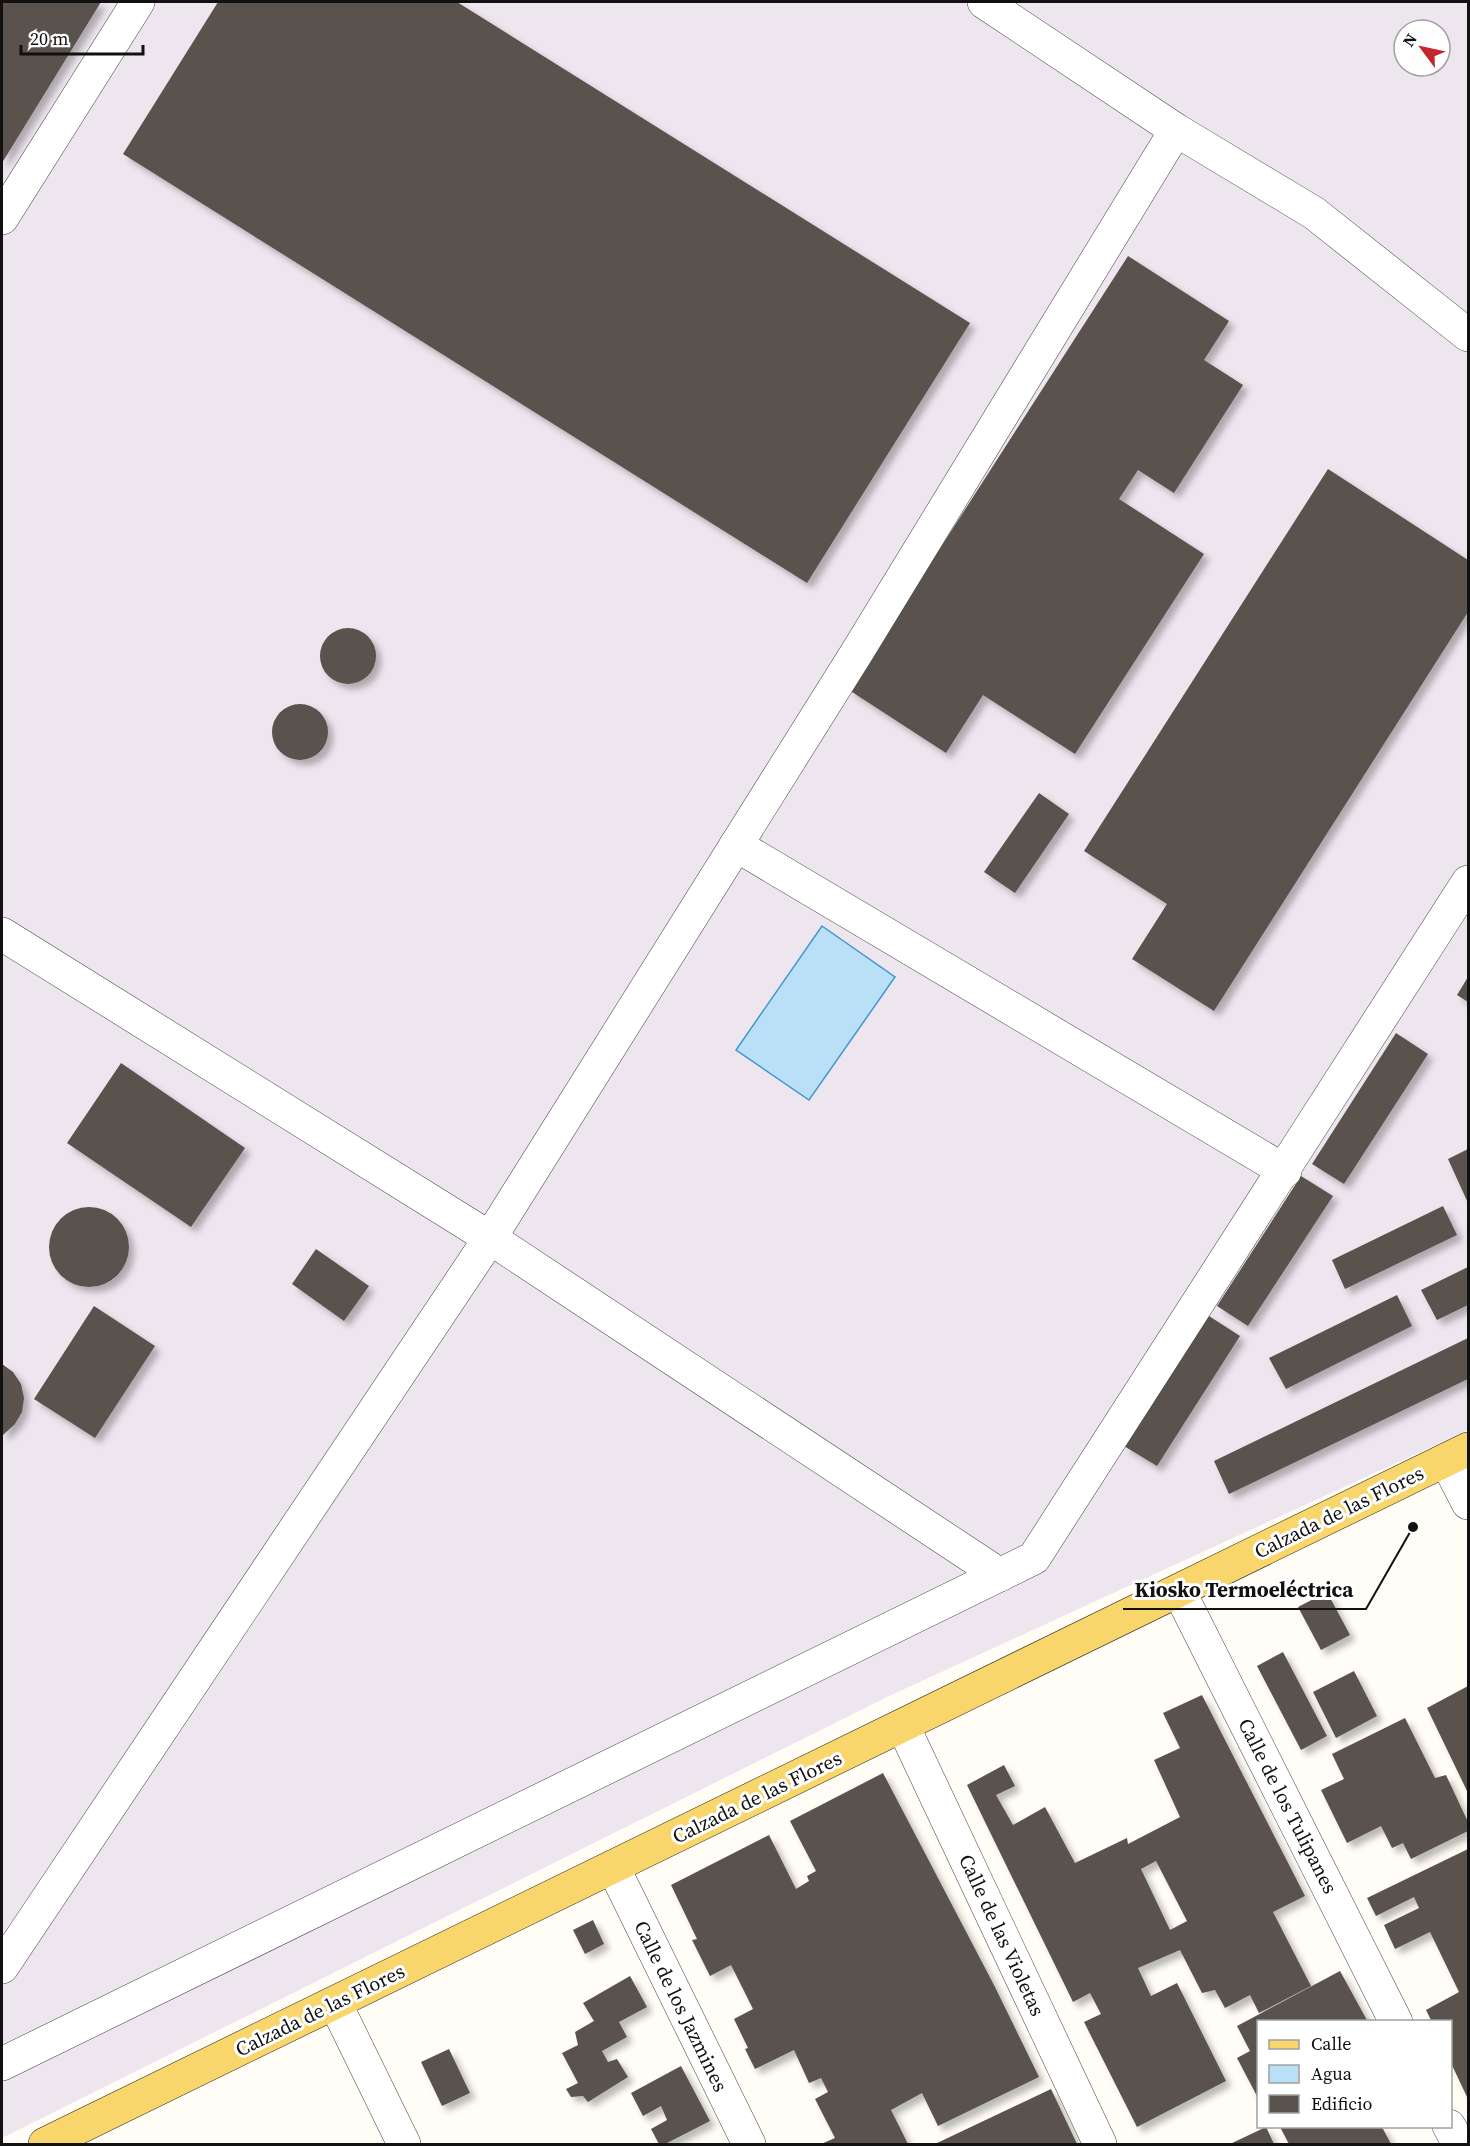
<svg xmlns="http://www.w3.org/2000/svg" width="1470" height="2146" font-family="'Source Serif 4',serif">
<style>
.industrial{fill:#eee6ef;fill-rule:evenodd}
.water{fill:#b9e0f7;stroke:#3f96cf;stroke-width:1.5}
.building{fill:#5a524d;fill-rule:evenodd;filter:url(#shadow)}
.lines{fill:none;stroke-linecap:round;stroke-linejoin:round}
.minor-casing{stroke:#444;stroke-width:34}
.major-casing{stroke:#222;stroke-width:34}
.minor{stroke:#fff;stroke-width:33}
.major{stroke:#f9d66b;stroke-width:33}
.labels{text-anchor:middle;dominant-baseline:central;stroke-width:6;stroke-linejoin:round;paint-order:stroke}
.street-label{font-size:20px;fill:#111;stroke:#fff}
.leader{fill:none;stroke:#111;stroke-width:2}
.callout-dot{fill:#111;stroke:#fff;stroke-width:2}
.callout-label{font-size:21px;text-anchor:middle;font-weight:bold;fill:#111;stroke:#fff;stroke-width:6;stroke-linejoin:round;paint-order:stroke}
</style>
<defs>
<filter id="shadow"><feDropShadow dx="5.5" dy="5.5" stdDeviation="3" flood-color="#0004"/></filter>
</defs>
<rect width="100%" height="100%" fill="#fffdf5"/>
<path class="industrial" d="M2,2H1468V1430L887,1697L2,2138ZM1404,30H1440V66H1404Z"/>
<polygon class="water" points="822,926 895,977 809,1100 736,1050"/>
<g class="building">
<polygon points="2,2 101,2 2,163"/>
<polygon points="218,2 457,2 970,323 807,583 123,154"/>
<polygon points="1128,256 1229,321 1204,360 1243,385 1174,493 1138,470 1119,499 1204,554 1075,754 983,695 946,753 849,690"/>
<polygon points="1328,469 1468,560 1468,612 1214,1011 1132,959 1167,904 1084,851"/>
<circle cx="348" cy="656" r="28"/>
<circle cx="300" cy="732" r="28"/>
<polygon points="1039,793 1069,814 1015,893 984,872"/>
<polygon points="1468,977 1468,1002 1457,995"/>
<polygon points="1396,1033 1428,1054 1344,1184 1312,1164"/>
<polygon points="121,1063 245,1148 191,1227 67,1143"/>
<polygon points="1468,1149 1468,1203 1448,1159"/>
<polygon points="1301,1176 1333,1196 1248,1326 1217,1306"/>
<polygon points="1443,1206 1457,1235 1345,1289 1332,1260"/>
<circle cx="89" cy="1247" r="40"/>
<polygon points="316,1249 369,1286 344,1321 292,1284"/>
<polygon points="1468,1267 1468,1305 1437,1320 1421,1290"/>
<polygon points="1397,1295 1412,1326 1286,1389 1269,1358"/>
<polygon points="94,1306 155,1346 95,1438 34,1399"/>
<polygon points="1209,1316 1240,1336 1157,1466 1124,1446"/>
<polygon points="1468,1338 1468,1379 1229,1494 1214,1461"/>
<polygon points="2,1364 13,1372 21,1384 24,1398 22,1412 15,1424 2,1436"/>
<polygon points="1327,1592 1350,1635 1321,1650 1298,1607"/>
<polygon points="1283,1652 1327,1736 1301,1750 1257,1666"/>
<polygon points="1354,1671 1377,1716 1336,1738 1313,1692"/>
<polygon points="1468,1686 1468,1793 1427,1708"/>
<path d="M1202,1695L1305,1896L1273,1912L1311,1986L1259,2013L1250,1995L1225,2008L1215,1990L1202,1993L1180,1950L1138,1968L1151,1996L1177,1983L1226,2081L1137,2127L1084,2022L1101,2014L1090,1993L1073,2002L967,1785L1004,1765L1015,1786L996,1795L1013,1825L1045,1807L1075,1863L1127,1838L1128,1844L1180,1817L1154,1760L1180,1748L1163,1713ZM1156,1861L1187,1921L1170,1930L1141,1869Z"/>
<polygon points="1405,1718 1435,1778 1446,1775 1468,1822 1468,1831 1411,1859 1403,1843 1392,1848 1381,1826 1347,1843 1321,1790 1344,1779 1332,1754"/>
<polygon points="883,1773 995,1987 1039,2077 938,2126 922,2093 891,2110 908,2144 821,2144 835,2138 815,2099 828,2092 821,2078 809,2083 794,2050 755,2069 745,2049 748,2048 734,2019 753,2009 731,1965 710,1976 692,1940 697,1939 671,1885 769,1835 796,1889 809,1881 807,1876 816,1871 790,1821"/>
<polygon points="1468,1849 1468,2099 1450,2061 1450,2022 1432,2022 1426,2010 1459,1992 1430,1932 1395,1949 1384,1925 1419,1908 1414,1897 1376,1916 1367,1898"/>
<polygon points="593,1920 604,1944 585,1954 573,1930"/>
<polygon points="1340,1971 1368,2022 1258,2022 1258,2098 1237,2058 1250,2051 1237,2026"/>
<polygon points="630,1976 647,2007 619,2022 627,2037 602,2051 608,2062 617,2059 628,2077 588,2102 583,2096 571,2097 566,2089 578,2083 562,2053 578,2045 575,2032 594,2021 583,2003"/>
<polygon points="449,2049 470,2093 442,2106 421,2062"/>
<polygon points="681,2066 710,2121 665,2144 659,2144 651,2129 667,2120 661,2106 643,2116 631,2093"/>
<polygon points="1051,2089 1077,2144 935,2144"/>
<polygon points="1266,2127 1274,2144 1230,2144"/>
<polygon points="1280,2127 1382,2127 1391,2144 1289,2144"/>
</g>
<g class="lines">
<g class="minor-casing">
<g id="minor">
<polyline points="984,2 1176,130 1314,213 1468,335"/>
<polyline points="2,218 138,2"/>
<polyline points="736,845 1285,1171"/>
<polyline points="2,934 490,1238 1000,1575"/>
<polyline points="1446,1460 1468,1503"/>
<polyline points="1179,1591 1396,2022"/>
<polyline points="903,1726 1100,2144"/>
<polyline points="613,1867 749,2144"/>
<polyline points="2,1967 490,1238 859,649 1176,130"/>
<polyline points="335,2003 404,2144"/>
<polyline points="2,2064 1034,1558 1468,882"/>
<polyline points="1449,2126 1459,2144"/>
</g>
</g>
<g class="major-casing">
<polyline id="major" points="45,2144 1468,1449"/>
</g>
<use href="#minor" class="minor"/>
<use href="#major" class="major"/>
</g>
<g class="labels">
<g class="street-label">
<text transform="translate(1339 1512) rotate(-26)">Calzada de las Flores</text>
<text transform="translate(757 1797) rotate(-26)">Calzada de las Flores</text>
<text transform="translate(1288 1806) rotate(63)">Calle de los Tulipanes</text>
<text transform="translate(1002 1935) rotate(65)">Calle de las Violetas</text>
<text transform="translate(681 2006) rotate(64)">Calle de los Jazmines</text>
<text transform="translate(320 2010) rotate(-26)">Calzada de las Flores</text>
</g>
</g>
<path class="leader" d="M1413 1527L1366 1609H1123"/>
<circle class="callout-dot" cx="1413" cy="1527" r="6"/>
<g class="callout-label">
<text x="1244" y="1597">Kiosko Termoeléctrica</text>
</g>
<rect width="1470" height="2146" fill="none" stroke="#111111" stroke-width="6"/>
<rect x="1257" y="2020" width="195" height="108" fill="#ffffff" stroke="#a0a0a0" stroke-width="1.5"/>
<rect x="1269" y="2040" width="30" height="9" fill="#f9d66b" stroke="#a0a0a0" stroke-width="1.5"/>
<text x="1311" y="2050" font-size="18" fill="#111111">Calle</text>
<rect x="1269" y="2065" width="30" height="18" fill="#b9e0f7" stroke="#a0a0a0" stroke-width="1.5"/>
<text x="1311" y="2080" font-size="18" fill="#111111">Agua</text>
<rect x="1269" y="2095" width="30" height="18" fill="#5a524d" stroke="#a0a0a0" stroke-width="1.5"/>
<text x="1311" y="2110" font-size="18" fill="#111111">Edificio</text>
<g transform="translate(1422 48) rotate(303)"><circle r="28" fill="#ffffff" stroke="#a0a0a0" stroke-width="1.5"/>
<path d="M0-4.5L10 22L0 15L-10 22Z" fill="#c4262e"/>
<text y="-9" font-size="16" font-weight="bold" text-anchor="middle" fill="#111111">N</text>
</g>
<path d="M21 45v9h122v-9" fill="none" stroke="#111111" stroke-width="3"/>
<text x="30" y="45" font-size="18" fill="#111111" stroke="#ffffff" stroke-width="4.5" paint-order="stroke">20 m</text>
</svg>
